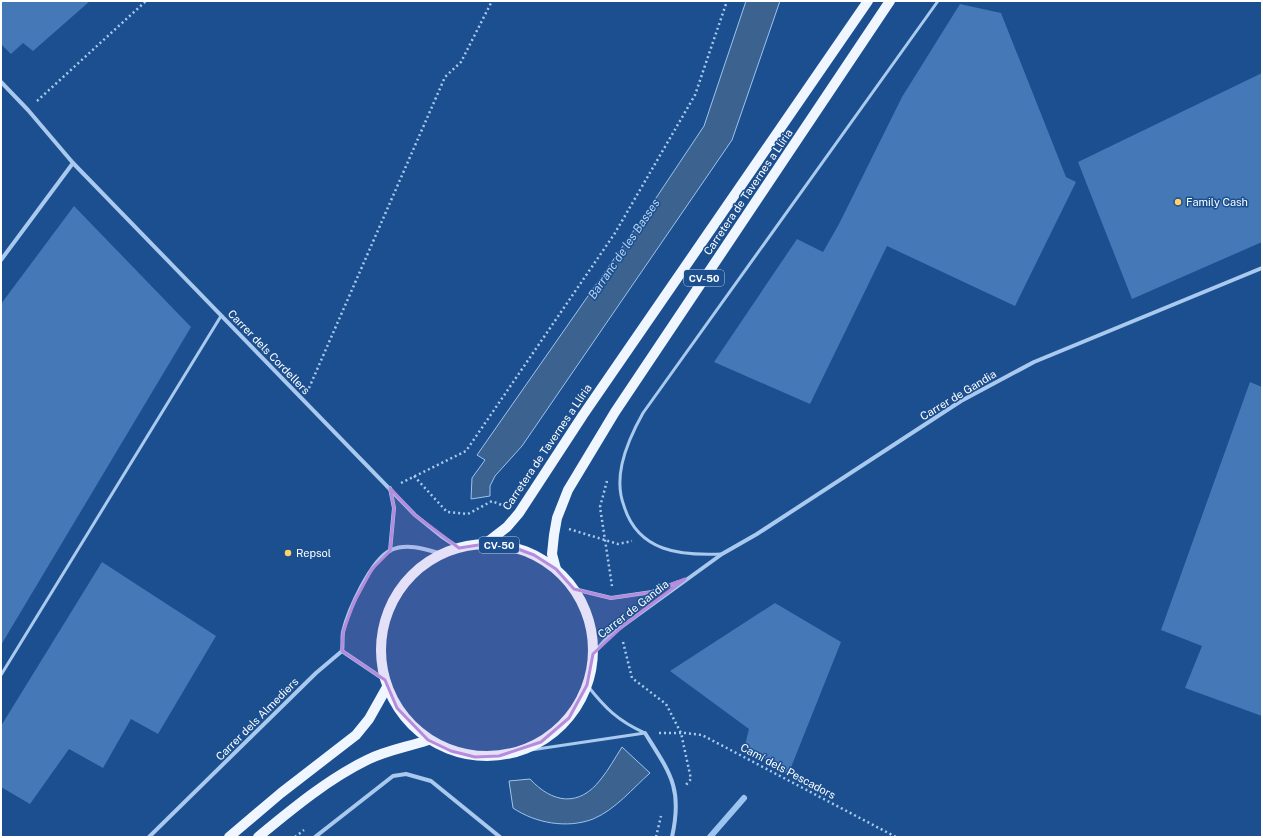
<svg xmlns="http://www.w3.org/2000/svg" width="1263" height="838" font-family="'Public Sans',sans-serif">
<style>
.water{fill:#3c6290;stroke:#9cc4f0}
.lines{fill:none;stroke-linecap:round;stroke-linejoin:round}
.stream{stroke:#9cc4f0;stroke-width:6}
.building{fill:#4478b7}
.path{stroke:#a9c9ee;stroke-width:2.5;stroke-dasharray:2 3;stroke-linecap:butt}
.lane{stroke:#a9c9ee;stroke-width:3}
.street{stroke:#a9c9ee;stroke-width:4}
.primary{stroke:#f0f6ff;stroke-width:10}
.marked{fill:#b68bdc;fill-opacity:0.2;stroke:#b68bdc;stroke-width:3;stroke-linejoin:round}
.poi-dot{fill:#ffd166;stroke:#1b4f8f;stroke-width:1.5}
.labels{text-anchor:middle;dominant-baseline:central;stroke-width:3;stroke-linejoin:round;paint-order:stroke}
.shield{fill:#1b4f8f;stroke:#bbcadd;stroke-width:1}
.shield-label{font-size:10px;font-weight:bold;fill:#fff}
.street-label{font-size:11px;fill:#fff;stroke:#1b4f8f}
.poi-label{font-size:11px;fill:#fff;stroke:#1b4f8f;text-anchor:start}
.water-label{font-size:12px;font-style:italic;fill:#b5d3f5;stroke:#1b4f8f}
</style>
<rect width="100%" height="100%" fill="#1b4f8f"/>
<g class="water">
<polygon points="746,1 780,1 732,140 522,446 495,476 490,486 490,496 471,499 472,478 485,460 477,455 646,213 704,126"/>
<path d="M622,747L650,773C633,788 615,810 593,819C567,829 535,823 513,808L509,781L530,779C552,803 579,808 601,779C609,769 615,758 622,747Z"/>
</g>
<g class="lines">
<polyline class="stream" points="710,837 744,798"/>
</g>
<g class="building">
<polygon points="1,1 90,1 33,51 23,43 11,54 1,44"/>
<polygon points="960,4 1001,13 1066,177 1076,182 1015,306 887,246 810,404 714,362 797,239 823,252 839,224 902,97"/>
<polygon points="1262,73 1262,242 1132,299 1078,162"/>
<polygon points="74,206 191,327 1,645 1,304"/>
<polygon points="1250,382 1262,387 1262,716 1185,688 1202,646 1161,630"/>
<polygon points="102,562 216,636 158,734 131,719 103,768 69,749 30,804 1,787 1,726"/>
<polygon points="775,603 841,642 788,775 745,745 749,729 670,671"/>
</g>
<g class="lines">
<g class="path">
<polyline points="37,101 146,1"/>
<polyline points="309,388 445,77 461,62 492,1"/>
<polyline points="414,476 447,512 468,514 492,501 504,506"/>
<polyline points="607,481 600,507 612,586"/>
<polyline points="401,483 466,451 615,233 695,95 727,1"/>
<polyline points="569,529 618,544 632,541"/>
<polyline points="623,642 632,678 666,704 681,733 691,779 685,786"/>
<polyline points="659,733 685,733 702,735 896,837"/>
<polyline points="295,837 304,830"/>
<polyline points="656,837 661,816"/>
</g>
<g class="lane">
<path d="M722,554C681,556 638,552 624,506C619,493 619,478 622,464C626,446 634,429 643,413L938,1"/>
<polyline points="1,675 221,316"/>
<path d="M524,751L645,733C618,721 605,708 587,685"/>
</g>
<g class="street">
<polyline points="1,82 28,110 73,163 415,515 441,536 459,548"/>
<polyline points="1,260 73,163"/>
<polyline points="390,551 394,508 390,488"/>
<polyline points="574,589 611,598 652,592 679,582"/>
<path d="M342,651C343,645 342,638 343,632C348,611 371,559 391,550C407,543 425,549 442,554"/>
<polyline points="342,651 385,680"/>
<polyline points="593,654 608,637 624,625 722,554 757,534 961,401 1034,362 1262,268"/>
<path d="M645,733C670,773 683,788 672,837"/>
<polyline points="149,837 316,673 342,651"/>
<polyline points="315,837 393,776 406,774 431,781 500,837"/>
</g>
<g class="primary">
<circle cx="487" cy="650" r="106"/>
<polyline points="485,544 507,527 519,513 583,415 868,1"/>
<polyline points="556,569 552,554 554,535 557,518 568,490 615,412 890,1"/>
<polyline points="229,837 281,793 356,735 369,719 387,687"/>
<path d="M258,837C292,809 328,779 367,760C387,750 408,747 428,740"/>
</g>
</g>
<path class="marked" d="M390,488L415,515L459,548L485,544L510,546L534,555L556,569L574,589L611,598L652,592L685,579L624,625L593,654L587,685L569,718L541,742L499,756L475,757L451,751L428,740L397,708L385,680L342,651L343,632L354,602L372,569L390,551L394,508Z"/>
<g class="poi-dot">
<circle cx="1178" cy="202" r="4"/>
<circle cx="288" cy="553" r="4"/>
</g>
<g class="labels">
<g class="shield">
<rect x="684" y="270" width="40" height="16" rx="3"/>
<rect x="479" y="537" width="40" height="16" rx="3"/>
</g>
<g class="shield-label">
<text x="704" y="278">CV-50</text>
<text x="499" y="545">CV-50</text>
</g>
<g class="street-label">
<text transform="translate(748 192) rotate(-56)">Carretera de Tavernes a Llíria</text>
<text transform="translate(269 352) rotate(46)">Carrer dels Cordellers</text>
<text transform="translate(958 395) rotate(-31)">Carrer de Gandia</text>
<text transform="translate(547 447) rotate(-56)">Carretera de Tavernes a Llíria</text>
<text transform="translate(633 609) rotate(-38)">Carrer de Gandia</text>
<text transform="translate(257 719) rotate(-45)">Carrer dels Almediers</text>
<text transform="translate(788 771) rotate(28)">Camí dels Pescadors</text>
</g>
<g class="poi-label">
<text x="1186" y="202">Family Cash</text>
<text x="296" y="553">Repsol</text>
</g>
<g class="water-label">
<text transform="translate(624 249) rotate(-56)">Barranc de les Basses</text>
</g>
</g>
<rect width="1263" height="838" fill="none" stroke="#ffffff" stroke-width="4"/>
</svg>
